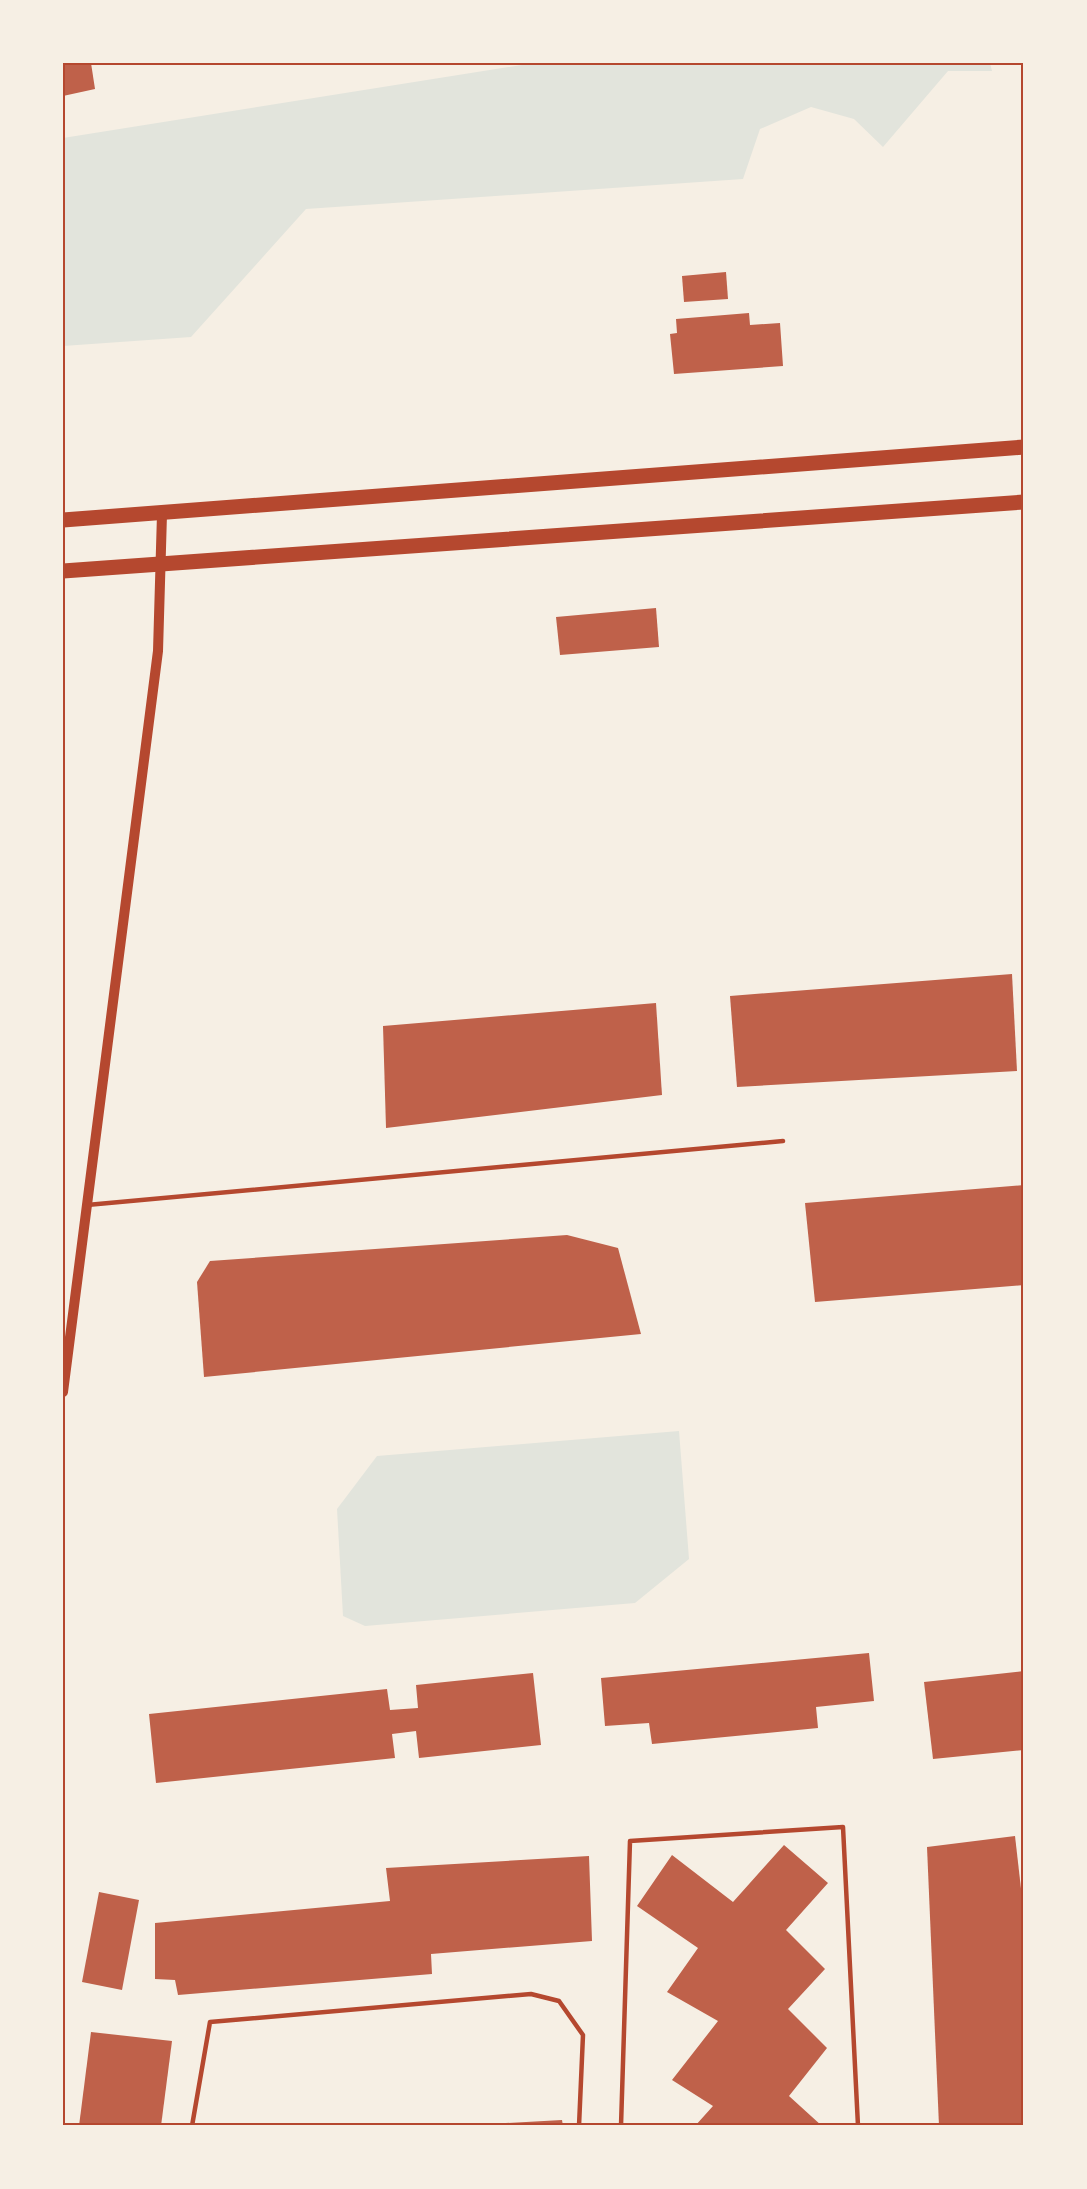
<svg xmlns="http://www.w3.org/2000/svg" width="1087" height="2189" font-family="Commissioner,sans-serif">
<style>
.green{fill:#e2e4dc}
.building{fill:#bf614a}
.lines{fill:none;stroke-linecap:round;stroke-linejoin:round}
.service{stroke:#b5482f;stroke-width:4.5}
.tertiary{stroke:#b5482f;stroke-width:10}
.primary{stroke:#b5482f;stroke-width:15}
.neatline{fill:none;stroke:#b5482f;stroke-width:2}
</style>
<rect width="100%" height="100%" fill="#f6efe4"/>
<g class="green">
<polygon points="534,63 990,63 992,71 948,71 883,147 854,119 811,107 760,129 743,179 306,209 191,337 63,346 63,138"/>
<polygon points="679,1431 689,1559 635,1603 365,1626 343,1616 337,1509 377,1456"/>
</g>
<g class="building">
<polygon points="63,63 91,63 95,89 63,96"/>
<polygon points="726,272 728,299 684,302 682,276"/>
<polygon points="749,313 750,325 780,323 783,366 674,374 670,334 677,333 676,319"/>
<polygon points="656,608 659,647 560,655 556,617"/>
<polygon points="1012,974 1017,1071 737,1087 730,996"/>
<polygon points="656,1003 662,1095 386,1128 383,1026"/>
<polygon points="1024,1185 1024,1285 815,1302 805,1203"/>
<polygon points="567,1235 618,1248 641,1334 204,1377 197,1282 210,1261"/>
<polygon points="869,1653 874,1701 816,1707 818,1728 652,1744 649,1723 605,1726 601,1678"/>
<polygon points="1024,1671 1024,1750 933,1759 924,1682"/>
<polygon points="533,1673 541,1745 419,1758 416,1731 392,1734 395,1758 156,1783 149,1714 387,1689 390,1710 418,1708 416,1685"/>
<polygon points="1015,1836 1024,1915 1024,2126 939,2126 927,1847"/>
<polygon points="784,1845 828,1883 786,1930 825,1969 788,2009 827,2048 789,2096 822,2126 695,2126 713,2106 672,2080 718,2021 667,1992 698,1948 637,1906 672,1855 733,1902"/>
<polygon points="589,1856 592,1941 431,1954 432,1974 178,1995 175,1980 155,1979 155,1923 390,1901 386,1868"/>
<polygon points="99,1892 139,1900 122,1990 82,1982"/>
<polygon points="91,2032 172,2041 161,2126 79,2126"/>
<polygon points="562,2120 563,2126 489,2126 489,2124"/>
</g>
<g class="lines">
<g class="service">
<polyline points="87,1205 783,1141"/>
<polyline points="192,2126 210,2022 531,1994 559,2001 583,2035 579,2126"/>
<polyline points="621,2126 630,1841 843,1827 858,2126"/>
</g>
<polyline class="tertiary" points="63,1392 158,651 162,514"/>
<g class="primary">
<polyline points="63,520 1024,447"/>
<polyline points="63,571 1024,502"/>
</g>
</g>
<rect width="1087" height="2189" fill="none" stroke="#f6efe4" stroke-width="129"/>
<rect x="64" y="64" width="958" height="2060" class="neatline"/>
</svg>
